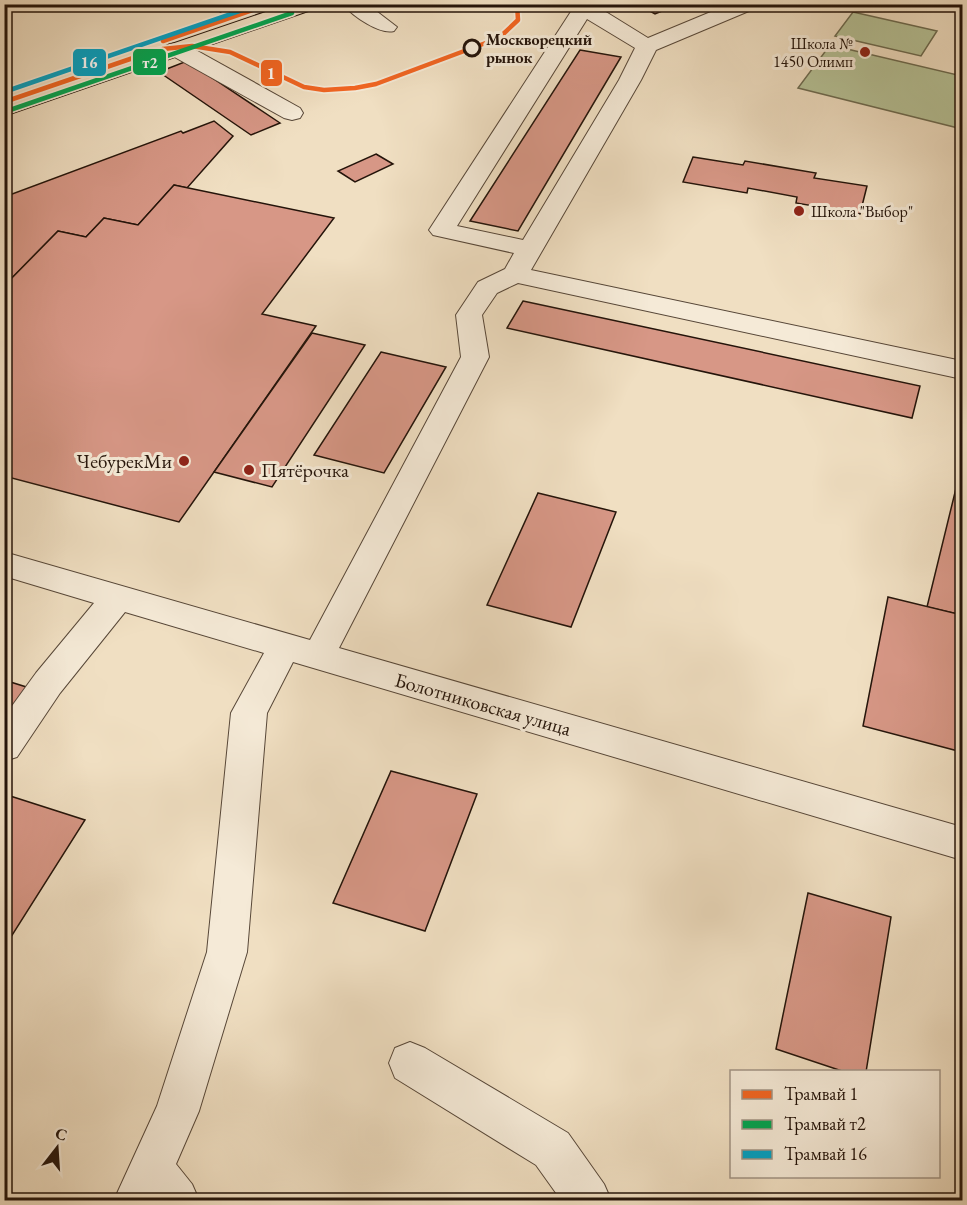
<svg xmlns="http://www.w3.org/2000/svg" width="967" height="1205" font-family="'EB Garamond',serif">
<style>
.green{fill:#b6c297;stroke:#6d6b50;stroke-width:1.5}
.building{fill:#d79786;stroke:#24140a;stroke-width:1.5}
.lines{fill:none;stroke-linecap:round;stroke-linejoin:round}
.minor-casing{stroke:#574738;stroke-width:2}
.major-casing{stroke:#24140a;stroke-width:2}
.minor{fill:#f5ead7;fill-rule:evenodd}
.major{fill:#f0dfc2;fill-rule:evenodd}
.tram-1-casing{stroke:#f5ead7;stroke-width:8}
.tram-2-casing{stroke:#f5ead7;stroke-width:8}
.tram-3-casing{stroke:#f5ead7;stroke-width:8}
.tram-1{stroke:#f26522;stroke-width:4.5}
.tram-2{stroke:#00a651;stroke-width:4.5}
.tram-3{stroke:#02a2c4;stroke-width:4.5}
.stop-dot{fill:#f5ead7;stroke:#24140a;stroke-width:3}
.poi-dot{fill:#8f2418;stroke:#f5ead7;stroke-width:2}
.labels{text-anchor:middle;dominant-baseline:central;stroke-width:6;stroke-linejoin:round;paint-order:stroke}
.far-stop-label{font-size:16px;font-weight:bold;fill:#24140a;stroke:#f5ead7;text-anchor:start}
.far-poi-label{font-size:16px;fill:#24140a;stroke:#f5ead7;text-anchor:end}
.poi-label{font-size:20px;fill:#24140a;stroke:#f5ead7;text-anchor:end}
.street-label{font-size:20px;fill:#24140a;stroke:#f5ead7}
.line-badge{stroke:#f5ead7;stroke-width:2}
.badge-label{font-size:16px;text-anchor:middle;font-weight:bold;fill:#fff}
</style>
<rect width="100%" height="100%" fill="#f0dfc2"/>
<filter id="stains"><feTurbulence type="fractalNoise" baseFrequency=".00333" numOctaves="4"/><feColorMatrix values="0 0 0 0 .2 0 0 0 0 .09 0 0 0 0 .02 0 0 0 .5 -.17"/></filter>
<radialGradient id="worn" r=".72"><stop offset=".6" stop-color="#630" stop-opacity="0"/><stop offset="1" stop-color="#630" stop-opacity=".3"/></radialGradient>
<g class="green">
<polygon points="853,12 937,31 921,56 835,36"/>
<polygon points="830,45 962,76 962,129 798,88"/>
</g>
<g class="building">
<polygon points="637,4 679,4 655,14"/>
<polygon points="580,50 621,57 518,231 470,221"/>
<polygon points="187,61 280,123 251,135 159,72"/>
<polygon points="214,121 233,136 187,188 174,185 138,225 104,218 86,237 58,231 4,286 4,197 181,131 183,133"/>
<polygon points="376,154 393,164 355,182 338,171"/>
<polygon points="693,157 743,165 745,161 816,173 814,178 867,186 860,214 796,203 797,197 748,188 747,193 683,182"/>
<polygon points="174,185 334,218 262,314 316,326 179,522 4,476 4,286 58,231 86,237 104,218 138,225"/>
<polygon points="523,301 920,386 912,418 507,328"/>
<polygon points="312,333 365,345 272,487 214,472"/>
<polygon points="381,352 446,367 384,473 314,455"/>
<polygon points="959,476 962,477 962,615 927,607"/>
<polygon points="538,493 616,512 571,627 487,605"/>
<polygon points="888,597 962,615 962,722 958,751 863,726"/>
<polygon points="4,680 36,690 4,733"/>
<polygon points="391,771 477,794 425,931 333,903"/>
<polygon points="4,794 85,820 4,948"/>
<polygon points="808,893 891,917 866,1072 845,1072 776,1049"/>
</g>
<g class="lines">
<g class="minor-casing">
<g id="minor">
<path d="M213,4H237L242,10L239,14C229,17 219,14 213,4Z"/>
<path d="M343,4H367L397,27L394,31C380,35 352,16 343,4Z"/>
<path d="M565,4H593L648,38L730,4H759L756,8L656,50L641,80L531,270L962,361V379L518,283L497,293L482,315L489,357L339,648L962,827V860L293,662L267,713L247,952L199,1111L176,1164L192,1184L199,1200H114L157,1106L207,952L231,713L264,653L125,612L60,693L17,757L4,761V717L36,673L94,603L4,576V552L310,640L461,357L456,315L478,282L505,269L514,253L433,235L429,230L572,10ZM587,19L635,48L619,80L523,240L457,226Z"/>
<polygon points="177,43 185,44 300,108 303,113 300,118 292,120 284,118 169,54 166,49 169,44"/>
<polygon points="410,1042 425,1048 568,1133 604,1184 611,1200 561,1200 536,1165 395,1078 389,1063 395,1048"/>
</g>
</g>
<g class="major-casing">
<polygon id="major" points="289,4 320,4 317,8 4,116 4,101"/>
</g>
<use href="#minor" class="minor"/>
<use href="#major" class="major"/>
<g class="tram-1-casing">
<g id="tram-1">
<polyline points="163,41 270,4"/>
<polyline points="4,102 136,57 163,49 192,46 230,52 304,87 324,90 355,88 376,84 499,38 518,20 517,4"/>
</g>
</g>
<g class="tram-2-casing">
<polyline id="tram-2" points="7,111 292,13"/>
</g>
<g class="tram-3-casing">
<polyline id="tram-3" points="4,92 260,4"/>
</g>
<use href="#tram-1" class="tram-1"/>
<use href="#tram-2" class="tram-2"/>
<use href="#tram-3" class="tram-3"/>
</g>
<circle class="stop-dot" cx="472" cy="48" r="8"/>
<g class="poi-dot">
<circle cx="865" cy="52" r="6"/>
<circle cx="799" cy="211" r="6"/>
<circle cx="184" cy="461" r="6"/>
<circle cx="249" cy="470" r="6"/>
</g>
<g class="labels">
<g class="far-stop-label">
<text x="486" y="39">Москворецкий<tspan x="486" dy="18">рынок</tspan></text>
</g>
<g class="far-poi-label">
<text x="853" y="43">Школа №<tspan x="853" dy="18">1450 Олимп</tspan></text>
<text x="811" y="211" text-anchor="start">Школа "Выбор"</text>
</g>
<g class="poi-label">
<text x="172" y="461">ЧебурекМи</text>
<text x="261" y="470" text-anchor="start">Пятёрочка</text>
</g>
<g class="street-label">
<text transform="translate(483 704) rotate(16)">Болотниковская улица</text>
</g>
</g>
<g class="line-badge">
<rect x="132" y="48" width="35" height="28" rx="6" fill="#00a651"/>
<rect x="72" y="48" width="35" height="29" rx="6" fill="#02a2c4"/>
<rect x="260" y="59" width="23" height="28" rx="6" fill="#f26522"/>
</g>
<g class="badge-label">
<text x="150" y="68">т2</text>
<text x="89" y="68">16</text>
<text x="271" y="79">1</text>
</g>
<rect width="967" height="1205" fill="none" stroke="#f0dfc2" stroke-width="24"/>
<rect x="6" y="6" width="955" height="1193" fill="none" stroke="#24140a" stroke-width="3"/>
<rect x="12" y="12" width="943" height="1181" fill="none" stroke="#24140a" stroke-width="1.5"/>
<rect x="730" y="1070" width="210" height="108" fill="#f5ead7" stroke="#a19485" stroke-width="1.5"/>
<rect x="742" y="1090" width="30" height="9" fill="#f26522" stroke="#a19485" stroke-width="1.5"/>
<text x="784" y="1100" font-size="18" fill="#24140a">Трамвай 1</text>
<rect x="742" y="1120" width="30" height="9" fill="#00a651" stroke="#a19485" stroke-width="1.5"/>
<text x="784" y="1130" font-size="18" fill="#24140a">Трамвай т2</text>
<rect x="742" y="1150" width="30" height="9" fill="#02a2c4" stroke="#a19485" stroke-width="1.5"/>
<text x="784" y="1160" font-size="18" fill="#24140a">Трамвай 16</text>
<g transform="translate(57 1148) rotate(17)" stroke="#f5ead7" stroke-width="4.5" paint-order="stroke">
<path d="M0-4.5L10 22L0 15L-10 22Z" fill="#24140a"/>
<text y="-9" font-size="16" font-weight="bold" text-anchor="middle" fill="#24140a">С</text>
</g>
<rect width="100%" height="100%" filter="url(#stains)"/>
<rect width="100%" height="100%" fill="url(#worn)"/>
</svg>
